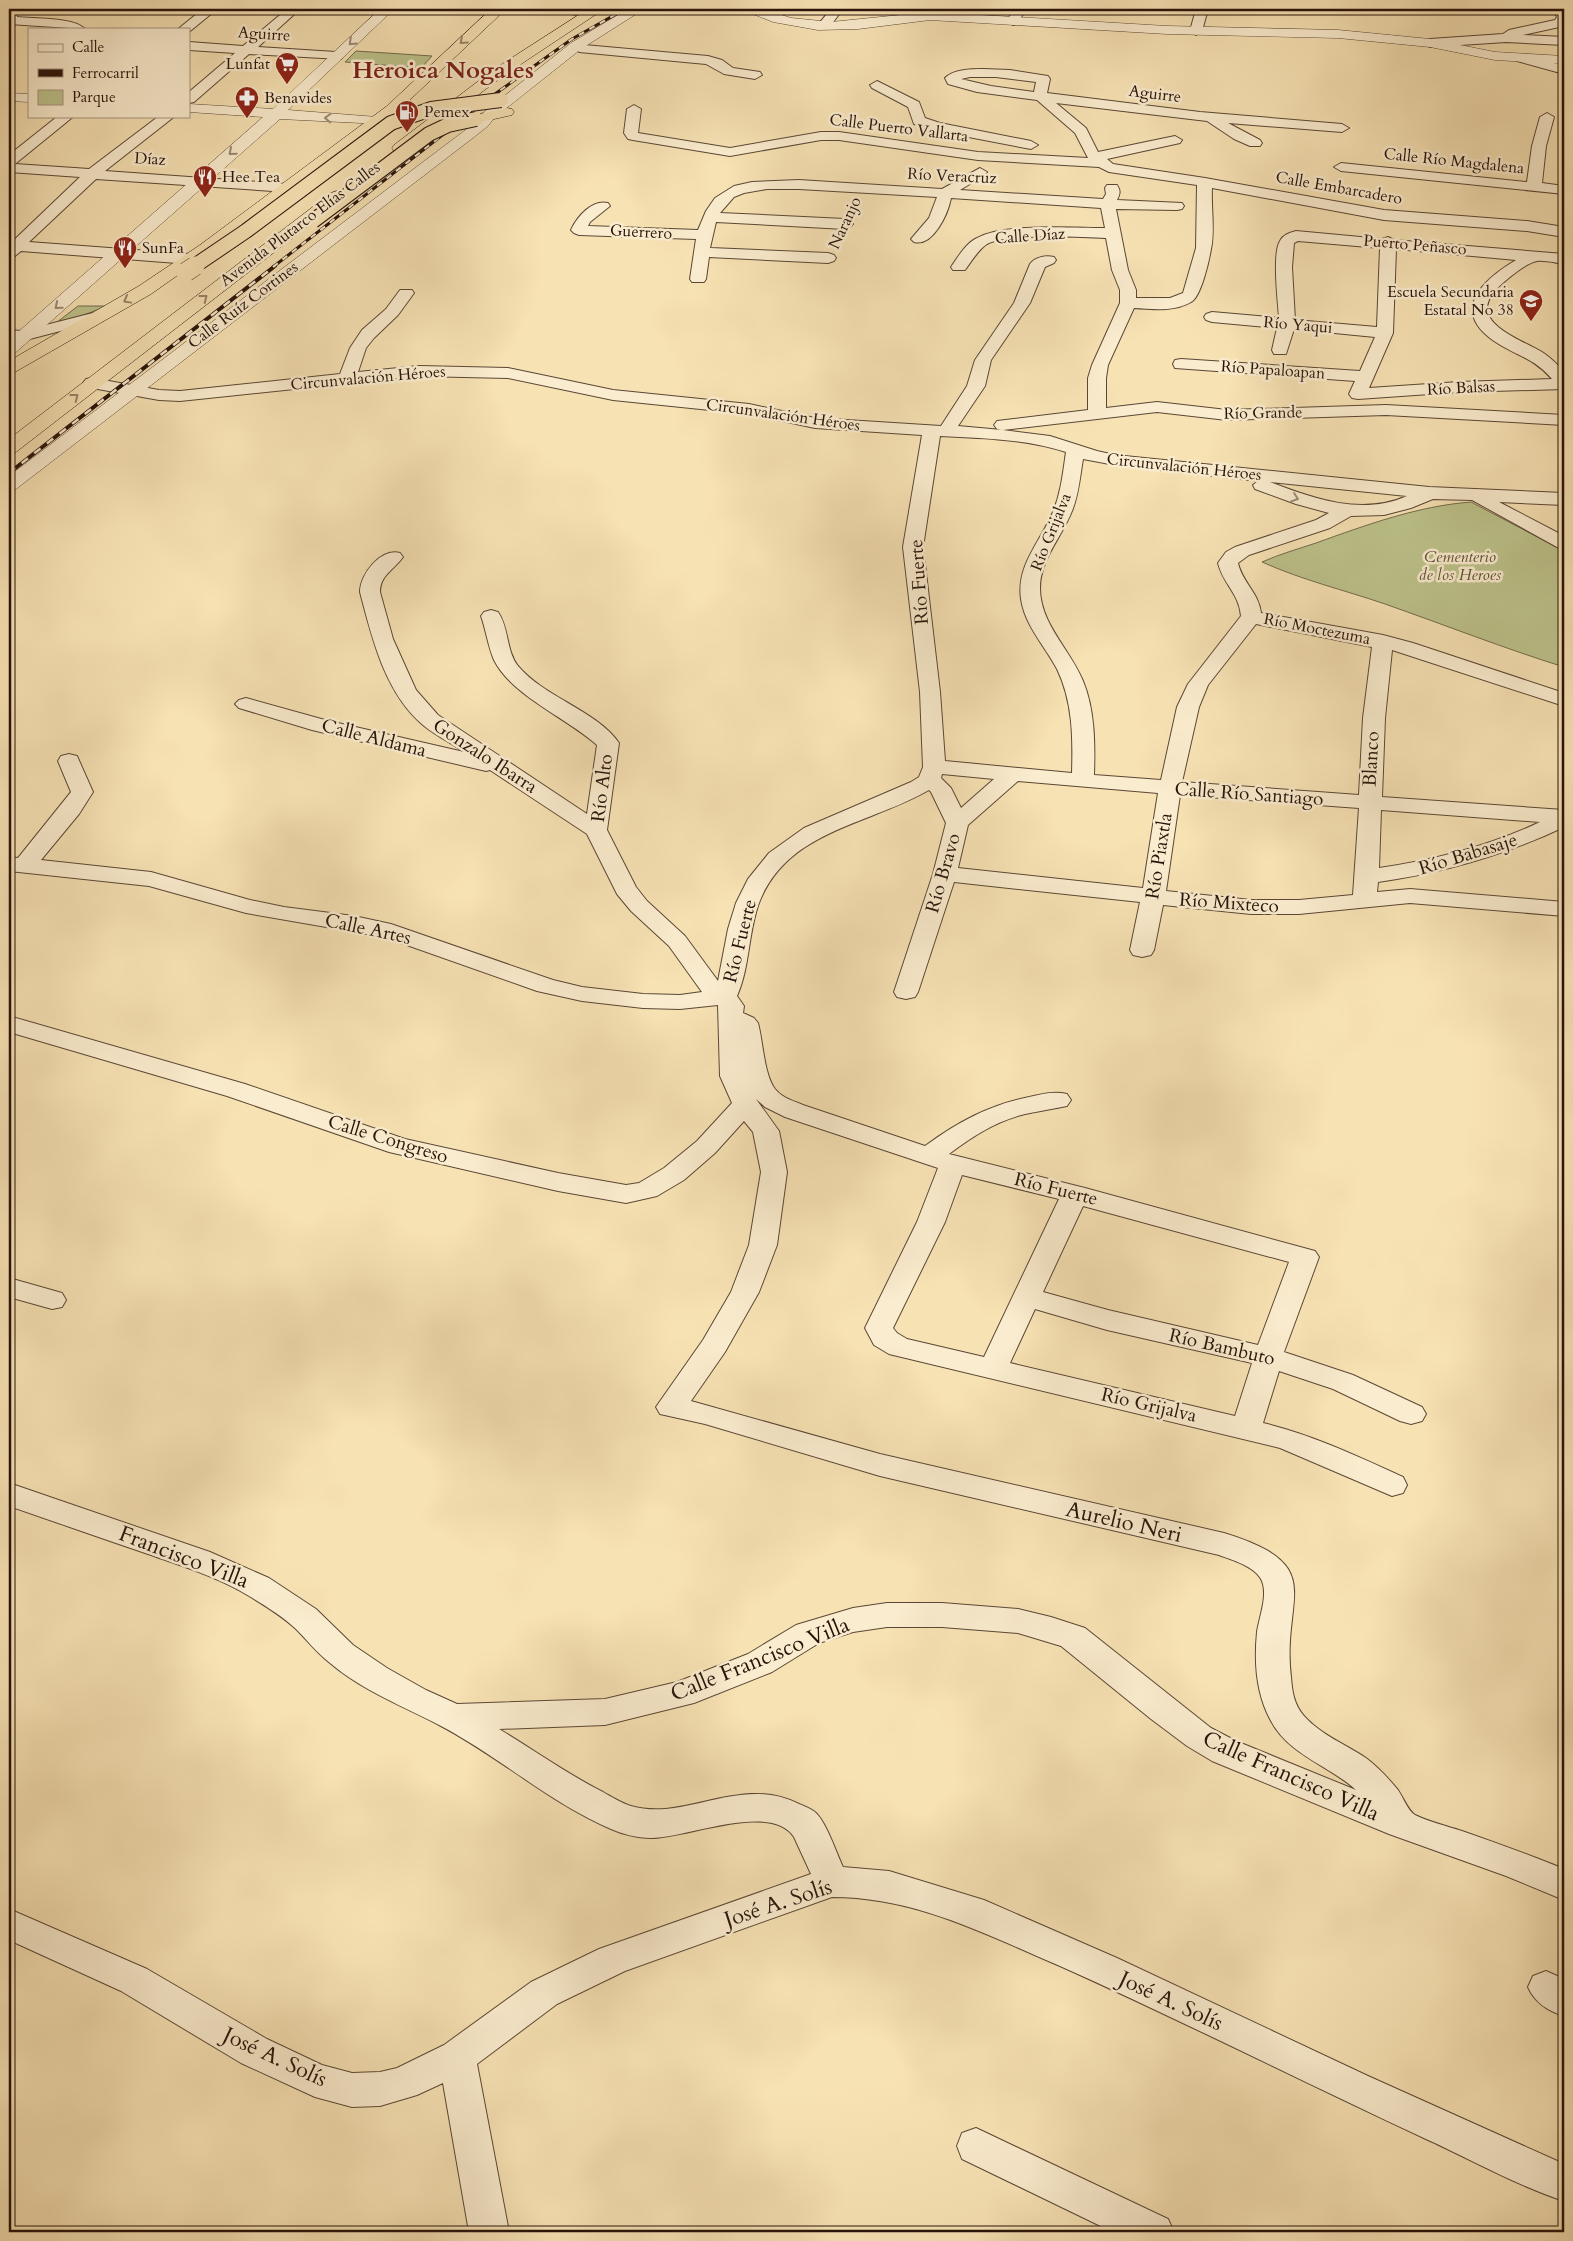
<svg xmlns="http://www.w3.org/2000/svg" width="1573" height="2241" font-family="Cardo,serif">
<style>
.green{fill:#bdc38c;stroke:#726b4c}
.lines{fill:none;stroke-linecap:round;stroke-linejoin:round}
.minor-casing{stroke:#5b4735;stroke-width:2}
.tertiary-casing{stroke:#5b4735;stroke-width:1}
.trunk-casing{stroke:#27130b;stroke-width:1}
.minor{fill:#faecce;fill-rule:evenodd}
.tertiary{fill:#faecce;fill-rule:evenodd}
.trunk{fill:#f7e2b4;fill-rule:evenodd}
.rail-far1-casing{stroke:#27130b;stroke-width:3}
.rail-casing{stroke:#27130b;stroke-width:4}
.rail-far1{stroke:#faecce;stroke-width:2;stroke-dasharray:6;stroke-linecap:butt}
.rail{stroke:#faecce;stroke-width:2.5;stroke-dasharray:8;stroke-linecap:butt}
.trunk-bridge-far1-casing{stroke:#27130b;stroke-width:16;stroke-linecap:butt}
.trunk-bridge-casing{stroke:#27130b;stroke-width:20;stroke-linecap:butt}
.trunk-bridge-far1{stroke:#f7e2b4;stroke-width:14}
.trunk-bridge{stroke:#f7e2b4;stroke-width:19}
.wall{fill:#b57c67;stroke:#27130b}
.shaded-wall{fill:#936554;stroke:#27130b}
.oneway{stroke:#998568}
.oneway2{stroke:#9b8a76}
.labels{text-anchor:middle;dominant-baseline:central;stroke-width:5;stroke-linejoin:round;paint-order:stroke}
.far-street-label{font-size:16px;fill:#27130b;stroke:#faecce}
.far-poi-label{font-size:16px;fill:#27130b;stroke:#faecce;text-anchor:start}
.far-park-label{font-size:16px;font-style:italic;fill:#5c5138;stroke:#faecce}
.street-label{font-size:19px;fill:#27130b;stroke:#faecce}
.near-street-label{font-size:22px;fill:#27130b;stroke:#faecce}
.far-town-label{font-size:24px;font-weight:bold;fill:#7a1f14;stroke:#faecce}
</style>
<rect width="100%" height="100%" fill="#f7e2b4"/>
<filter id="stains"><feTurbulence type="fractalNoise" baseFrequency=".004" numOctaves="4"/><feColorMatrix values="0 0 0 0 .2 0 0 0 0 .09 0 0 0 0 .02 0 0 0 .5 -.17"/></filter>
<radialGradient id="worn" r=".72"><stop offset=".6" stop-color="#630" stop-opacity="0"/><stop offset="1" stop-color="#630" stop-opacity=".3"/></radialGradient>
<g class="green">
<polygon points="356,51 432,56 421,68 345,62"/>
<polygon points="78,306 107,306 48,329"/>
<path d="M1471,502L1564,551V667C1503,648 1445,625 1385,604C1344,590 1302,580 1262,562C1280,554 1298,549 1316,543C1366,525 1418,506 1471,502Z"/>
</g>
<g class="lines">
<g class="minor-casing">
<g id="minor">
<path d="M9,9H16L17,17C33,19 74,17 85,29L9,24Z"/>
<polygon points="203,9 217,9 189,32 189,29 178,29"/>
<polygon points="287,9 300,9 258,47 336,52 341,53 343,56 341,59 249,54 194,102 189,103 189,92 235,53 189,50 189,42 243,46"/>
<path d="M476,9H503L504,10C498,16 481,15 476,9Z"/>
<polygon points="831,9 843,9 828,29 818,29 817,26"/>
<polygon points="1014,9 1026,9 1017,24 1013,25 1007,21"/>
<polygon points="1196,9 1208,9 1202,31 1196,35 1190,31"/>
<polygon points="1552,9 1564,9 1564,26 1523,35 1564,37 1564,45 1506,42 1430,47 1424,43 1430,39 1503,34 1509,30 1555,20 1557,17"/>
<polygon points="584,45 708,56 722,60 733,68 760,72 762,75 755,79 724,74 706,64 579,52 577,49"/>
<polygon points="1522,54 1564,66 1564,74 1517,61 1515,58 1517,55"/>
<path d="M983,69L1010,70L1048,76L1050,79L1047,93L1200,112L1342,124L1349,128L1342,132L1228,123L1260,140L1262,143L1260,146H1250L1234,139L1207,121L1056,103L1086,128L1098,152L1175,136L1182,140L1180,143L1107,159L1113,164L1205,178L1384,210L1527,221L1564,227V237L1527,231L1384,220L1212,188C1211,207 1215,232 1211,249C1209,261 1201,297 1191,302C1175,312 1151,309 1134,308L1108,365L1106,378V408L1157,402L1227,410L1386,405L1564,415V425L1386,415L1227,420L1157,412L1003,430L1050,436L1097,451L1115,455L1429,487L1564,493V505L1499,502L1564,536V549L1557,547L1472,500L1433,499L1411,508L1384,515L1351,516L1330,528L1249,555L1238,563C1242,582 1259,593 1261,613L1383,635L1413,643L1564,693V706L1392,650L1385,718L1382,797L1564,810V827C1505,855 1442,873 1378,882L1377,892L1410,889L1564,902V916L1410,903L1299,914H1251L1163,905L1154,950L1151,955L1142,957L1133,955L1130,950L1140,902L954,882L918,992L915,997L906,999L897,997L894,992L933,874L946,823L931,792L929,790C869,825 787,830 759,903C748,933 750,967 737,996L744,1006L743,1013L754,1018L758,1023C763,1041 764,1075 775,1089C782,1098 794,1101 803,1105L925,1146C958,1122 989,1105 1029,1097C1042,1094 1054,1091 1067,1094L1071,1100L1067,1106C1053,1109 1039,1111 1025,1114C996,1121 973,1136 949,1154L1085,1188L1315,1251L1319,1257L1284,1352L1353,1375L1422,1407L1426,1414L1422,1421L1411,1424L1400,1421L1333,1389L1279,1371L1263,1423C1313,1435 1357,1456 1403,1477L1407,1485L1403,1493L1392,1496L1280,1448L889,1354L874,1345L865,1328L917,1222L938,1168L785,1117L765,1107L756,1099L779,1131L787,1172L777,1245L759,1292L725,1352L691,1401L880,1454L1224,1533C1331,1566 1281,1596 1291,1677C1292,1691 1294,1705 1304,1716C1321,1735 1345,1744 1366,1758C1378,1767 1389,1779 1398,1790C1403,1797 1408,1811 1415,1815C1429,1822 1447,1826 1462,1831C1496,1843 1530,1855 1564,1869V1900L1506,1876L1389,1834L1212,1761L1187,1746L1151,1719L1061,1646L1018,1633L942,1627H887L853,1632L819,1643L772,1672L694,1703L605,1725L499,1729C534,1750 567,1774 603,1792C612,1797 621,1803 631,1806C686,1822 739,1774 799,1804C804,1806 812,1809 816,1813C827,1824 836,1852 843,1867L889,1871L984,1900L1117,1958L1368,2076L1564,2164V2201C1518,2186 1470,2159 1426,2139C1303,2082 1183,2021 1060,1966C985,1934 915,1897 832,1897L625,1971L557,2004L477,2064L509,2232H469L443,2083L417,2095L380,2106L352,2107L315,2097L241,2063L121,1991L9,1940V1909L147,1969L267,2039L322,2065L352,2073L380,2072L397,2068L444,2045L531,1982L599,1949L811,1874L794,1837C771,1801 684,1839 650,1838C638,1838 622,1834 611,1829C550,1803 500,1757 441,1726C403,1706 363,1691 330,1663C317,1653 307,1640 296,1629C282,1616 264,1605 249,1596C220,1578 182,1566 151,1555C103,1539 56,1522 9,1506V1483L210,1552L269,1578L316,1609L353,1645L387,1668L426,1690L457,1704L605,1699L677,1682L748,1654L796,1625L853,1608L887,1603H942L1018,1609L1051,1617L1085,1628L1211,1728L1236,1741L1356,1790C1330,1766 1289,1755 1271,1721C1256,1694 1254,1662 1257,1632C1259,1617 1269,1594 1261,1579C1254,1566 1232,1560 1219,1555L880,1476L705,1424L660,1414L656,1407L703,1340L731,1292L749,1245L761,1172L753,1132L744,1121L715,1153L684,1180L657,1196L626,1203L558,1191L389,1152L227,1096L9,1032V1016L245,1084L405,1139L558,1173L626,1185L639,1183L664,1168L697,1141L732,1103L720,1076L718,1005L680,1009L643,1008L582,1001L537,991L384,937L246,913L149,886L9,871V857L18,858L71,792L58,761L61,756L69,754L77,756L93,792L79,814L41,860L151,872L250,900L284,907L354,916L391,924L553,980L582,987L643,994L680,995L702,992L669,946L631,911L617,894L587,834L490,770L486,771L312,730L239,708L235,704L239,700L246,698L325,720L464,752C451,743 435,735 423,725C385,693 372,638 360,592C360,574 381,548 400,553L403,557C394,570 380,575 380,592L393,639L416,690L438,715L587,814L597,745C567,718 512,696 494,660C488,646 486,630 481,616L484,612L491,610L498,612C509,627 506,651 518,666C544,697 597,711 619,743L607,830L636,887L647,901L685,936L718,981L728,929L736,903L748,879L769,853L804,828L911,782L919,777L923,767L920,692L903,547L922,435L815,428L749,414L613,400L508,378L419,376L180,401L159,400L92,388L86,387L83,383L86,379L92,378L159,390L180,391L340,374L350,348L362,330L386,309L400,290H412L414,293L398,315L374,338L366,348L358,372L419,366L508,368L613,390L749,404L815,418L941,426L967,386L975,360L1014,303L1030,264C1035,257 1046,255 1054,257L1056,260L1054,263L1045,267L1030,303L991,360L985,386L958,426L1002,430L997,429L994,425L997,421L1088,410V378L1092,365L1120,303V290L1112,270L1106,238C1081,237 1007,233 987,244C978,250 971,262 965,270H953L951,267C958,257 966,243 977,238C1004,223 1073,228 1105,228L1101,208L951,198C948,214 933,247 914,242L911,239L929,218L937,197L799,189H767L744,193L734,197L720,213L845,219L850,221L853,224L850,227L845,229L716,222L710,248L828,253L834,255L836,258L834,261L828,263L709,257L706,279L704,282H692L690,279L696,239L579,235L574,233L571,230C577,217 592,199 608,203L610,206L590,222L588,226L698,230L706,211L715,198L734,186L752,182L799,180L942,189L980,168L987,172L985,175L960,190L1103,199L1106,194L1105,188L1107,185H1117C1121,191 1120,194 1117,200L1182,203L1184,206L1182,209L1177,210L1116,209L1128,270L1136,290V298H1170L1183,293L1196,248L1197,185L1109,172L1099,167L978,160L839,140H821L730,156L633,140L628,139L624,133L627,109L634,105L641,109L638,133L730,148L821,132H839L978,152L1088,158L1075,133L1037,100L977,92L948,84L945,78C954,69 971,69 983,69ZM970,77H996L1036,82L1034,92L991,86L961,79ZM940,436C982,438 1026,439 1066,452C1063,472 1061,493 1053,512C1041,541 1016,565 1021,599C1025,626 1045,646 1057,669C1073,702 1073,738 1072,773L945,761L940,692L923,547ZM1083,459L1115,465L1258,481L1253,485L1255,489L1296,504L1329,513L1316,520L1235,547L1226,552L1218,563C1223,584 1239,593 1241,616L1188,684L1177,707L1161,780L1094,775C1095,744 1095,710 1083,681C1070,649 1040,624 1040,588C1040,559 1062,537 1072,511C1079,494 1080,476 1083,459ZM1270,482L1407,496C1362,516 1314,499 1270,482ZM1256,624L1372,647L1363,718L1359,795L1182,782L1199,707L1208,685ZM942,774L994,779L961,808L951,788L941,778ZM1018,781L1158,793L1143,888L958,868L968,825ZM1180,795L1359,808L1353,895L1299,900H1251L1166,891ZM1381,810L1540,822C1489,846 1434,860 1379,868ZM962,1175L1059,1199L984,1357L907,1339L897,1333L893,1328L945,1222ZM1083,1206L1289,1262L1258,1345L1108,1310L1043,1292ZM1035,1309L1107,1330L1252,1363L1235,1416L1010,1363Z"/>
<polygon points="877,81 919,102 925,118 940,123 1031,141 1038,145 1031,149 937,131 914,124 908,107 872,88 870,85"/>
<polygon points="1547,113 1554,117 1546,146 1542,183 1564,186 1564,194 1341,171 1334,167 1341,163 1527,182 1532,146 1540,117"/>
<polygon points="58,116 74,116 15,164 89,169 159,116 175,116 105,171 288,184 293,185 295,188 293,191 288,192 96,179 29,242 190,254 196,256 198,259 196,262 190,264 21,251 15,256 9,258 9,240 13,241 80,177 9,172 9,155"/>
<path d="M1296,231L1382,239L1388,237L1394,240L1564,254V264C1556,263 1546,260 1537,261C1527,263 1512,275 1504,282C1458,320 1518,337 1545,354C1552,359 1558,365 1564,372V389L1459,392L1358,399L1352,398L1349,394L1355,381L1175,368L1173,364L1175,360L1181,359L1360,371L1375,337L1294,329L1286,354H1274L1272,350L1277,328L1212,322L1206,320L1204,317L1206,314L1212,312L1279,318C1278,302 1272,253 1280,241C1283,235 1289,233 1296,231ZM1298,241L1380,248L1377,327L1295,320L1292,267L1294,243ZM1396,249L1516,260C1484,279 1449,310 1494,341C1516,356 1533,357 1552,379L1459,382L1369,388L1393,333Z"/>
<polygon points="93,313 99,315 101,318 99,321 22,341 9,340 9,330 22,331"/>
<polygon points="9,1278 62,1293 66,1300 62,1307 52,1309 9,1297"/>
<path d="M1546,1971L1564,1979V2016C1548,2011 1535,2003 1528,1987L1533,1976Z"/>
<polygon points="976,2128 1168,2219 1174,2232 1113,2232 962,2159 957,2146 962,2133"/>
</g>
</g>
<g class="tertiary-casing">
<g id="tertiary">
<polygon points="380,9 394,9 288,110 377,117 384,121 382,124 280,119 15,353 9,354 9,340 263,117 189,112 189,104 273,109"/>
<polygon points="628,9 644,9 581,49 494,118 488,126 474,137 16,489 9,491 9,476 464,131 478,120 484,112 571,43"/>
<polygon points="746,9 763,9 791,18 831,22 930,12 1167,26 1338,30 1430,39 1495,52 1564,56 1564,64 1495,60 1430,47 1338,38 1167,34 930,20 858,29 818,30 773,22 748,12"/>
<polygon points="9,93 29,94 29,102 9,101"/>
</g>
</g>
<g class="trunk-casing">
<g id="trunk">
<polygon points="491,9 506,9 397,112 212,251 151,294 15,372 9,373 9,361 139,286 200,245 387,106"/>
<polygon points="588,9 604,9 503,76 404,151 394,151 392,148 394,145 493,70"/>
<polygon points="507,108 512,109 514,112 512,115 476,123 469,119 471,116"/>
<polygon points="337,191 343,193 345,196 343,199 16,452 9,454 9,439 331,193"/>
</g>
</g>
<use href="#minor" class="minor"/>
<use href="#tertiary" class="tertiary"/>
<use href="#trunk" class="trunk"/>
<g class="rail-far1-casing">
<polyline id="rail-far1" points="273,267 495,94 572,39 625,9"/>
</g>
<g class="rail-casing">
<polyline id="rail" points="9,473 275,266"/>
</g>
<use href="#rail-far1" class="rail-far1"/>
<use href="#rail" class="rail"/>
<g class="trunk-bridge-far1-casing">
<g id="trunk-bridge-far1">
<polyline points="313,221 429,134 448,125 476,119"/>
<polyline points="193,267 246,231 391,123 431,109 501,100"/>
</g>
</g>
<g class="trunk-bridge-casing">
<polyline id="trunk-bridge" points="186,272 195,266"/>
</g>
<use href="#trunk-bridge-far1" class="trunk-bridge-far1"/>
<use href="#trunk-bridge" class="trunk-bridge"/>
</g>
<polygon class="wall" points="531,9 581,9 582,11 575,15"/>
<polygon class="shaded-wall" points="575,9 581,9 582,11 575,15"/>
<defs><path id="oneway-chevron" d="M-2-3.5L2.5 0L-2 3.5" fill="none" stroke-width="1.6" stroke-linecap="round" stroke-linejoin="round" transform="scale(1.25)"/></defs>
<g class="oneway">
<use href="#oneway-chevron" transform="translate(463 41) rotate(138)"/>
<use href="#oneway-chevron" transform="translate(204 298) rotate(-38)"/>
<use href="#oneway-chevron" transform="translate(127 300) rotate(151)"/>
<use href="#oneway-chevron" transform="translate(75 397) rotate(-38)"/>
</g>
<g class="oneway2">
<use href="#oneway-chevron" transform="translate(352 42) rotate(137)"/>
<use href="#oneway-chevron" transform="translate(328 118) rotate(-177)"/>
<use href="#oneway-chevron" transform="translate(232 152) rotate(139)"/>
<use href="#oneway-chevron" transform="translate(58 306) rotate(140)"/>
<use href="#oneway-chevron" transform="translate(1295 498) rotate(19)"/>
</g>
<defs>
<g id="supermarket-pin" transform="scale(1.25)"><path d="M0 17L-7.5 6A9.5 9.5 0 1 1 7.5 6Z" fill="#8f2418" stroke="#faecce"/><path d="M-6-5.5h2.5l.6 2H6L4.5 2H-2.5L-4.4-4H-6ZM-1.5 3.2a1.3 1.3 0 1 0 .1 0ZM3 3.2a1.3 1.3 0 1 0 .1 0Z" fill="#fff"/></g>
<g id="pharmacy-pin" transform="scale(1.25)"><path d="M0 17L-7.5 6A9.5 9.5 0 1 1 7.5 6Z" fill="#8f2418" stroke="#faecce"/><path d="M-2-6h4v4h4v4h-4v4h-4v-4h-4v-4h4Z" fill="#fff"/></g>
<g id="fuel-pin" transform="scale(1.25)"><path d="M0 17L-7.5 6A9.5 9.5 0 1 1 7.5 6Z" fill="#8f2418" stroke="#faecce"/><path d="M-5.5-6h7V0h2V4h1.3V-2.5L3-4.5l.8-.8L6-3V5H2.5V1h-1V6h-7ZM-4.2-4.7v3.2H.2V-4.7Z" fill="#fff"/></g>
<g id="restaurant-pin" transform="scale(1.25)"><path d="M0 17L-7.5 6A9.5 9.5 0 1 1 7.5 6Z" fill="#8f2418" stroke="#faecce"/><path d="M-5-6h1v4h1v-4h1v4h1v-4h1v5L-1.5 .5V6h-2V.5L-5-1ZM5-6V6H3V1.5H1.5Q1.5-4 5-6Z" fill="#fff"/></g>
<g id="school-pin" transform="scale(1.25)"><path d="M0 17L-7.5 6A9.5 9.5 0 1 1 7.5 6Z" fill="#8f2418" stroke="#faecce"/><path d="M0-5L7-2L0 1L-7-2ZM-4 1L0 2.5L4 1V4Q0 6-4 4Z" fill="#fff"/></g>
</defs>
<g fill-rule="evenodd">
<use href="#supermarket-pin" x="287" y="64"/>
<use href="#pharmacy-pin" x="247" y="98"/>
<use href="#fuel-pin" x="407" y="112"/>
<use href="#restaurant-pin" x="205" y="177"/>
<use href="#restaurant-pin" x="125" y="248"/>
<use href="#school-pin" x="1531" y="301"/>
</g>
<g class="labels">
<g class="far-street-label">
<text transform="translate(264 34) rotate(4)">Aguirre</text>
<text transform="translate(1155 94) rotate(7)">Aguirre</text>
<text transform="translate(899 128) rotate(7)">Calle Puerto Vallarta</text>
<text transform="translate(150 159) rotate(4)">Díaz</text>
<text transform="translate(1454 161) rotate(6)">Calle Río Magdalena</text>
<text transform="translate(952 176) rotate(3)">Río Veracruz</text>
<text transform="translate(1339 188) rotate(10)">Calle Embarcadero</text>
<text transform="translate(845 223) rotate(-65)">Naranjo</text>
<text transform="translate(300 224) rotate(-37)">Avenida Plutarco Elías Calles</text>
<text transform="translate(641 232) rotate(3)">Guerrero</text>
<text transform="translate(1030 236) rotate(-4)">Calle Díaz</text>
<text transform="translate(1415 245) rotate(5)">Puerto Peñasco</text>
<text transform="translate(243 305) rotate(-37)">Calle Ruíz Cortines</text>
<text transform="translate(1298 325) rotate(5)">Río Yaqui</text>
<text transform="translate(1273 370) rotate(4)">Río Papaloapan</text>
<text transform="translate(368 378) rotate(-5)">Circunvalación Héroes</text>
<text transform="translate(1461 388) rotate(-3)">Río Balsas</text>
<text transform="translate(1263 413) rotate(-1)">Río Grande</text>
<text transform="translate(783 415) rotate(8)">Circunvalación Héroes</text>
<text transform="translate(1184 467) rotate(6)">Circunvalación Héroes</text>
<text transform="translate(1051 532) rotate(-68)">Río Grijalva</text>
<text transform="translate(1317 629) rotate(11)">Río Moctezuma</text>
</g>
<g class="far-poi-label">
<text x="270" y="64" text-anchor="end">Lunfat</text>
<text x="264" y="98">Benavides</text>
<text x="424" y="112">Pemex</text>
<text x="222" y="177">Hee Tea</text>
<text x="142" y="248">SunFa</text>
<text x="1514" y="292" text-anchor="end">Escuela Secundaria<tspan x="1514" dy="18">Estatal No 38</tspan></text>
</g>
<g class="far-park-label">
<text x="1460" y="557">Cementerio<tspan x="1460" dy="18">de los Heroes</tspan></text>
</g>
<g class="street-label">
<text transform="translate(919 582) rotate(-94)">Río Fuerte</text>
<text transform="translate(374 738) rotate(14)">Calle Aldama</text>
<text transform="translate(485 756) rotate(33)">Gonzalo Ibarra</text>
<text transform="translate(1371 759) rotate(-87)">Blanco</text>
<text transform="translate(602 788) rotate(-83)">Río Alto</text>
<text transform="translate(1249 794) rotate(4)">Calle Río Santiago</text>
<text transform="translate(1468 854) rotate(-17)">Río Babasaje</text>
<text transform="translate(1159 856) rotate(-81)">Río Piaxtla</text>
<text transform="translate(943 873) rotate(-74)">Río Bravo</text>
<text transform="translate(1229 903) rotate(4)">Río Mixteco</text>
<text transform="translate(368 929) rotate(12)">Calle Artes</text>
<text transform="translate(740 941) rotate(-76)">Río Fuerte</text>
<text transform="translate(388 1139) rotate(17)">Calle Congreso</text>
<text transform="translate(1056 1189) rotate(14)">Río Fuerte</text>
<text transform="translate(1222 1347) rotate(13)">Río Bambuto</text>
<text transform="translate(1149 1405) rotate(13)">Río Grijalva</text>
</g>
<g class="near-street-label">
<text transform="translate(1124 1522) rotate(13)">Aurelio Neri</text>
<text transform="translate(184 1557) rotate(21)">Francisco Villa</text>
<text transform="translate(760 1659) rotate(-22)">Calle Francisco Villa</text>
<text transform="translate(1291 1776) rotate(24)">Calle Francisco Villa</text>
<text transform="translate(778 1903) rotate(-18)">José A. Solís</text>
<text transform="translate(1171 2001) rotate(25)">José A. Solís</text>
<text transform="translate(275 2057) rotate(25)">José A. Solís</text>
</g>
<g class="far-town-label">
<text x="443" y="70">Heroica Nogales</text>
</g>
</g>
<rect width="1573" height="2241" fill="none" stroke="#f7e2b4" stroke-width="30"/>
<rect x="10" y="10" width="1553" height="2221" fill="none" stroke="#27130b" stroke-width="2.5"/>
<rect x="15" y="15" width="1543" height="2211" fill="none" stroke="#27130b"/>
<rect x="28" y="28" width="162" height="90" fill="#faecce" stroke="#a69580"/>
<rect x="38" y="44" width="25" height="8" fill="#faecce" stroke="#a69580"/>
<text x="72" y="52" font-size="15" fill="#27130b">Calle</text>
<rect x="38" y="69" width="25" height="8" fill="#27130b" stroke="#a69580"/>
<text x="72" y="78" font-size="15" fill="#27130b">Ferrocarril</text>
<rect x="38" y="90" width="25" height="15" fill="#bdc38c" stroke="#a69580"/>
<text x="72" y="102" font-size="15" fill="#27130b">Parque</text>
<rect width="100%" height="100%" filter="url(#stains)"/>
<rect width="100%" height="100%" fill="url(#worn)"/>
</svg>
